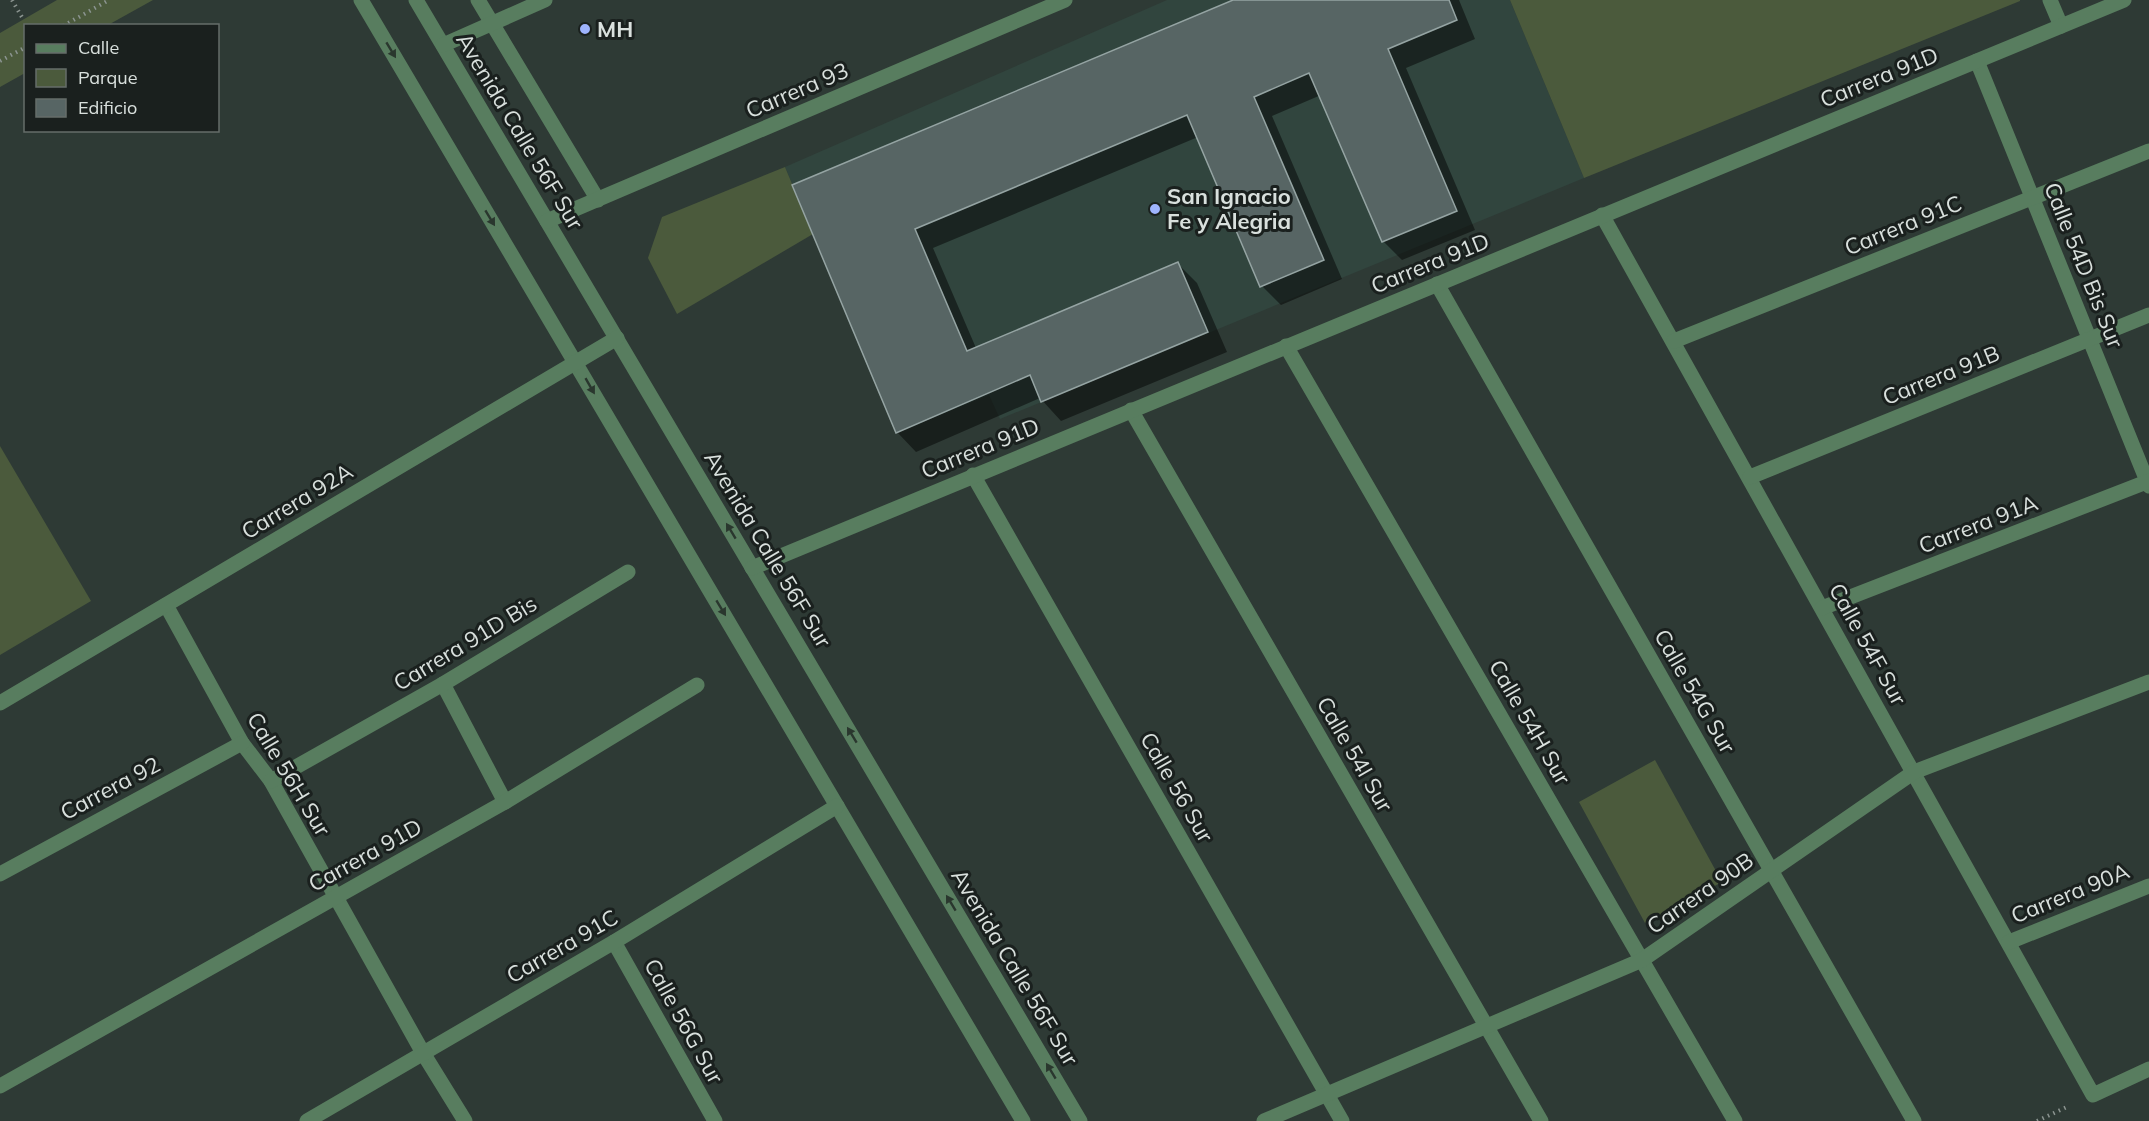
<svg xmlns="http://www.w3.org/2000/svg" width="2149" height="1121" font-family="Mulish,sans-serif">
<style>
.built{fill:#31453e}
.green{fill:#4b5a3c}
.shadow{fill:#0007}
.building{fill:#576564;stroke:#95a4a3;stroke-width:1.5}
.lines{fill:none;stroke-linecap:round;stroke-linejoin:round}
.path{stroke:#8b9490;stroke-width:4;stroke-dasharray:1.5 4.5;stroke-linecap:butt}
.minor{stroke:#587d5f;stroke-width:15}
.oneway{fill:#2a372e}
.poi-dot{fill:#9eb4fd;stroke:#1a201e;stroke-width:2}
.labels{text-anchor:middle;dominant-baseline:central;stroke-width:6;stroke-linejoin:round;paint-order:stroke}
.poi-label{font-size:22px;font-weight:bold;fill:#d9e0dd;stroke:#1a201e;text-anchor:start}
.street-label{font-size:22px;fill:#d9e0dd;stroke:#1a201e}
</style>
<rect width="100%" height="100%" fill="#2e3a35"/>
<polygon class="built" points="1167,0 1510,0 1584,178 1000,419 989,395 896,433 785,167"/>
<g class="green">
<polygon points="57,0 153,0 108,25 26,26 25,73 0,87 0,33"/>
<polygon points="1510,0 2020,0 2020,1 1584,178"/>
<polygon points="785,167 813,234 677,314 648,258 662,217"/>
<polygon points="0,446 91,601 0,655"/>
<polygon points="1655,760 1722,882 1645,923 1579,802"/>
</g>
<polygon class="shadow" points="1237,0 1459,0 1475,39 1406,68 1475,230 1402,260 1383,241 1321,95 1272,116 1342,279 1281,305 1262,286 1198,137 933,248 976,348 1178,264 1197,283 1227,352 1061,421 1040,398 916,452 897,432 794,185"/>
<polygon class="building" points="1233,0 1449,0 1457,20 1388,49 1457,211 1382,242 1309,73 1254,97 1324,260 1260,287 1187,115 915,229 967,351 1178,262 1208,332 1041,402 1030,375 896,433 792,185"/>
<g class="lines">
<g class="path">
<polyline points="12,0 23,19"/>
<polyline points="63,26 109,0"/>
<polyline points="0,61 26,47"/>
<polyline points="2037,1121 2069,1106"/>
</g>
<g class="minor">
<polyline points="361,0 1023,1121"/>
<polyline points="416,0 1080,1121"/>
<polyline points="478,0 598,200"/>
<polyline points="2050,0 2061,26"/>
<polyline points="443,45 545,0"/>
<polyline points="1977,61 2149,486"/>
<polyline points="1602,215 2093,1095 2149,1069"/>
<polyline points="547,221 1065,0"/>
<polyline points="1437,284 1914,1121"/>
<polyline points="1674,341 2149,151"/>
<polyline points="1286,346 1735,1121"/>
<polyline points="1131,410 1541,1121"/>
<polyline points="973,475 1342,1121"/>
<polyline points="1750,477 2149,315"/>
<polyline points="752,568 2124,0"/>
<polyline points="166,605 242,743 271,781 423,1053 465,1121"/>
<polyline points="1822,608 2149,481"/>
<polyline points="443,684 505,802"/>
<polyline points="0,703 617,338"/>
<polyline points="271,781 443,684 628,572"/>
<polyline points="0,874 242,743"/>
<polyline points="614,942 715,1121"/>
<polyline points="2009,942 2149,886"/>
<polyline points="0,1086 505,802 697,685"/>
<polyline points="307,1121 614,942 837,806"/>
<polyline points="1264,1121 1642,960 1914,772 2149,682"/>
</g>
</g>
<defs><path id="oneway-solid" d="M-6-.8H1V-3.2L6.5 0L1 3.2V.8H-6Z" transform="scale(1.5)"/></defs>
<g class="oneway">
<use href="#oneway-solid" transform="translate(391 50) rotate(59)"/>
<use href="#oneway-solid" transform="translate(490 218) rotate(59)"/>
<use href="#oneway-solid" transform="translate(590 386) rotate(60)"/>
<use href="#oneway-solid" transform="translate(731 531) rotate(-121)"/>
<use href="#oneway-solid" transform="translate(721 608) rotate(59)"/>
<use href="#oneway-solid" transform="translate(852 735) rotate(-121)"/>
<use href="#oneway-solid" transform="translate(951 903) rotate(-121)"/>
<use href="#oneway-solid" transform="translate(1051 1071) rotate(-121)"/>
</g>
<g class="poi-dot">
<circle cx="585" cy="29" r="6"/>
<circle cx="1155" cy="209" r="6"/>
</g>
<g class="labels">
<g class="poi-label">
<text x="597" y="29">MH</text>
<text x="1167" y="196">San Ignacio<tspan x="1167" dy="25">Fe y Alegria</tspan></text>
</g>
<g class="street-label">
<text transform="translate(1879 77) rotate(-22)">Carrera 91D</text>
<text transform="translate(797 90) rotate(-23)">Carrera 93</text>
<text transform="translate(520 131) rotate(59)">Avenida Calle 56F Sur</text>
<text transform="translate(1903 225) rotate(-22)">Carrera 91C</text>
<text transform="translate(1430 263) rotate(-22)">Carrera 91D</text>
<text transform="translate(2084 265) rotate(68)">Calle 54D Bis Sur</text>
<text transform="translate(1941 375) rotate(-22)">Carrera 91B</text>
<text transform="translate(980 448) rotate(-22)">Carrera 91D</text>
<text transform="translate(297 501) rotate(-31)">Carrera 92A</text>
<text transform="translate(1978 524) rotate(-21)">Carrera 91A</text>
<text transform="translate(768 549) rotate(59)">Avenida Calle 56F Sur</text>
<text transform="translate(465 643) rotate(-31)">Carrera 91D Bis</text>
<text transform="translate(1868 644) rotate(61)">Calle 54F Sur</text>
<text transform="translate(1695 691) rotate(60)">Calle 54G Sur</text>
<text transform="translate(1530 722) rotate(60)">Calle 54H Sur</text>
<text transform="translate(1355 754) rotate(60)">Calle 54I Sur</text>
<text transform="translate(289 774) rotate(59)">Calle 56H Sur</text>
<text transform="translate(1177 787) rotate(60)">Calle 56 Sur</text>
<text transform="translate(110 788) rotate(-28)">Carrera 92</text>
<text transform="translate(365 855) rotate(-29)">Carrera 91D</text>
<text transform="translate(1700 893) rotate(-35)">Carrera 90B</text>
<text transform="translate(2070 893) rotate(-22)">Carrera 90A</text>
<text transform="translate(562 946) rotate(-30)">Carrera 91C</text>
<text transform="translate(1015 967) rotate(59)">Avenida Calle 56F Sur</text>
<text transform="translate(684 1021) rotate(61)">Calle 56G Sur</text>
</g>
</g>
<rect x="24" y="24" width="195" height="108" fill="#1a201e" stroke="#666d6a" stroke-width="1.5"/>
<rect x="36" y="44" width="30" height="9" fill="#587d5f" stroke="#666d6a" stroke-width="1.5"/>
<text x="78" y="54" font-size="18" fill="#d9e0dd">Calle</text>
<rect x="36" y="69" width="30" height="18" fill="#4b5a3c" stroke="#666d6a" stroke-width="1.5"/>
<text x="78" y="84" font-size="18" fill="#d9e0dd">Parque</text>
<rect x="36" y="99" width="30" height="18" fill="#576564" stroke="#666d6a" stroke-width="1.5"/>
<text x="78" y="114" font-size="18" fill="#d9e0dd">Edificio</text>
</svg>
